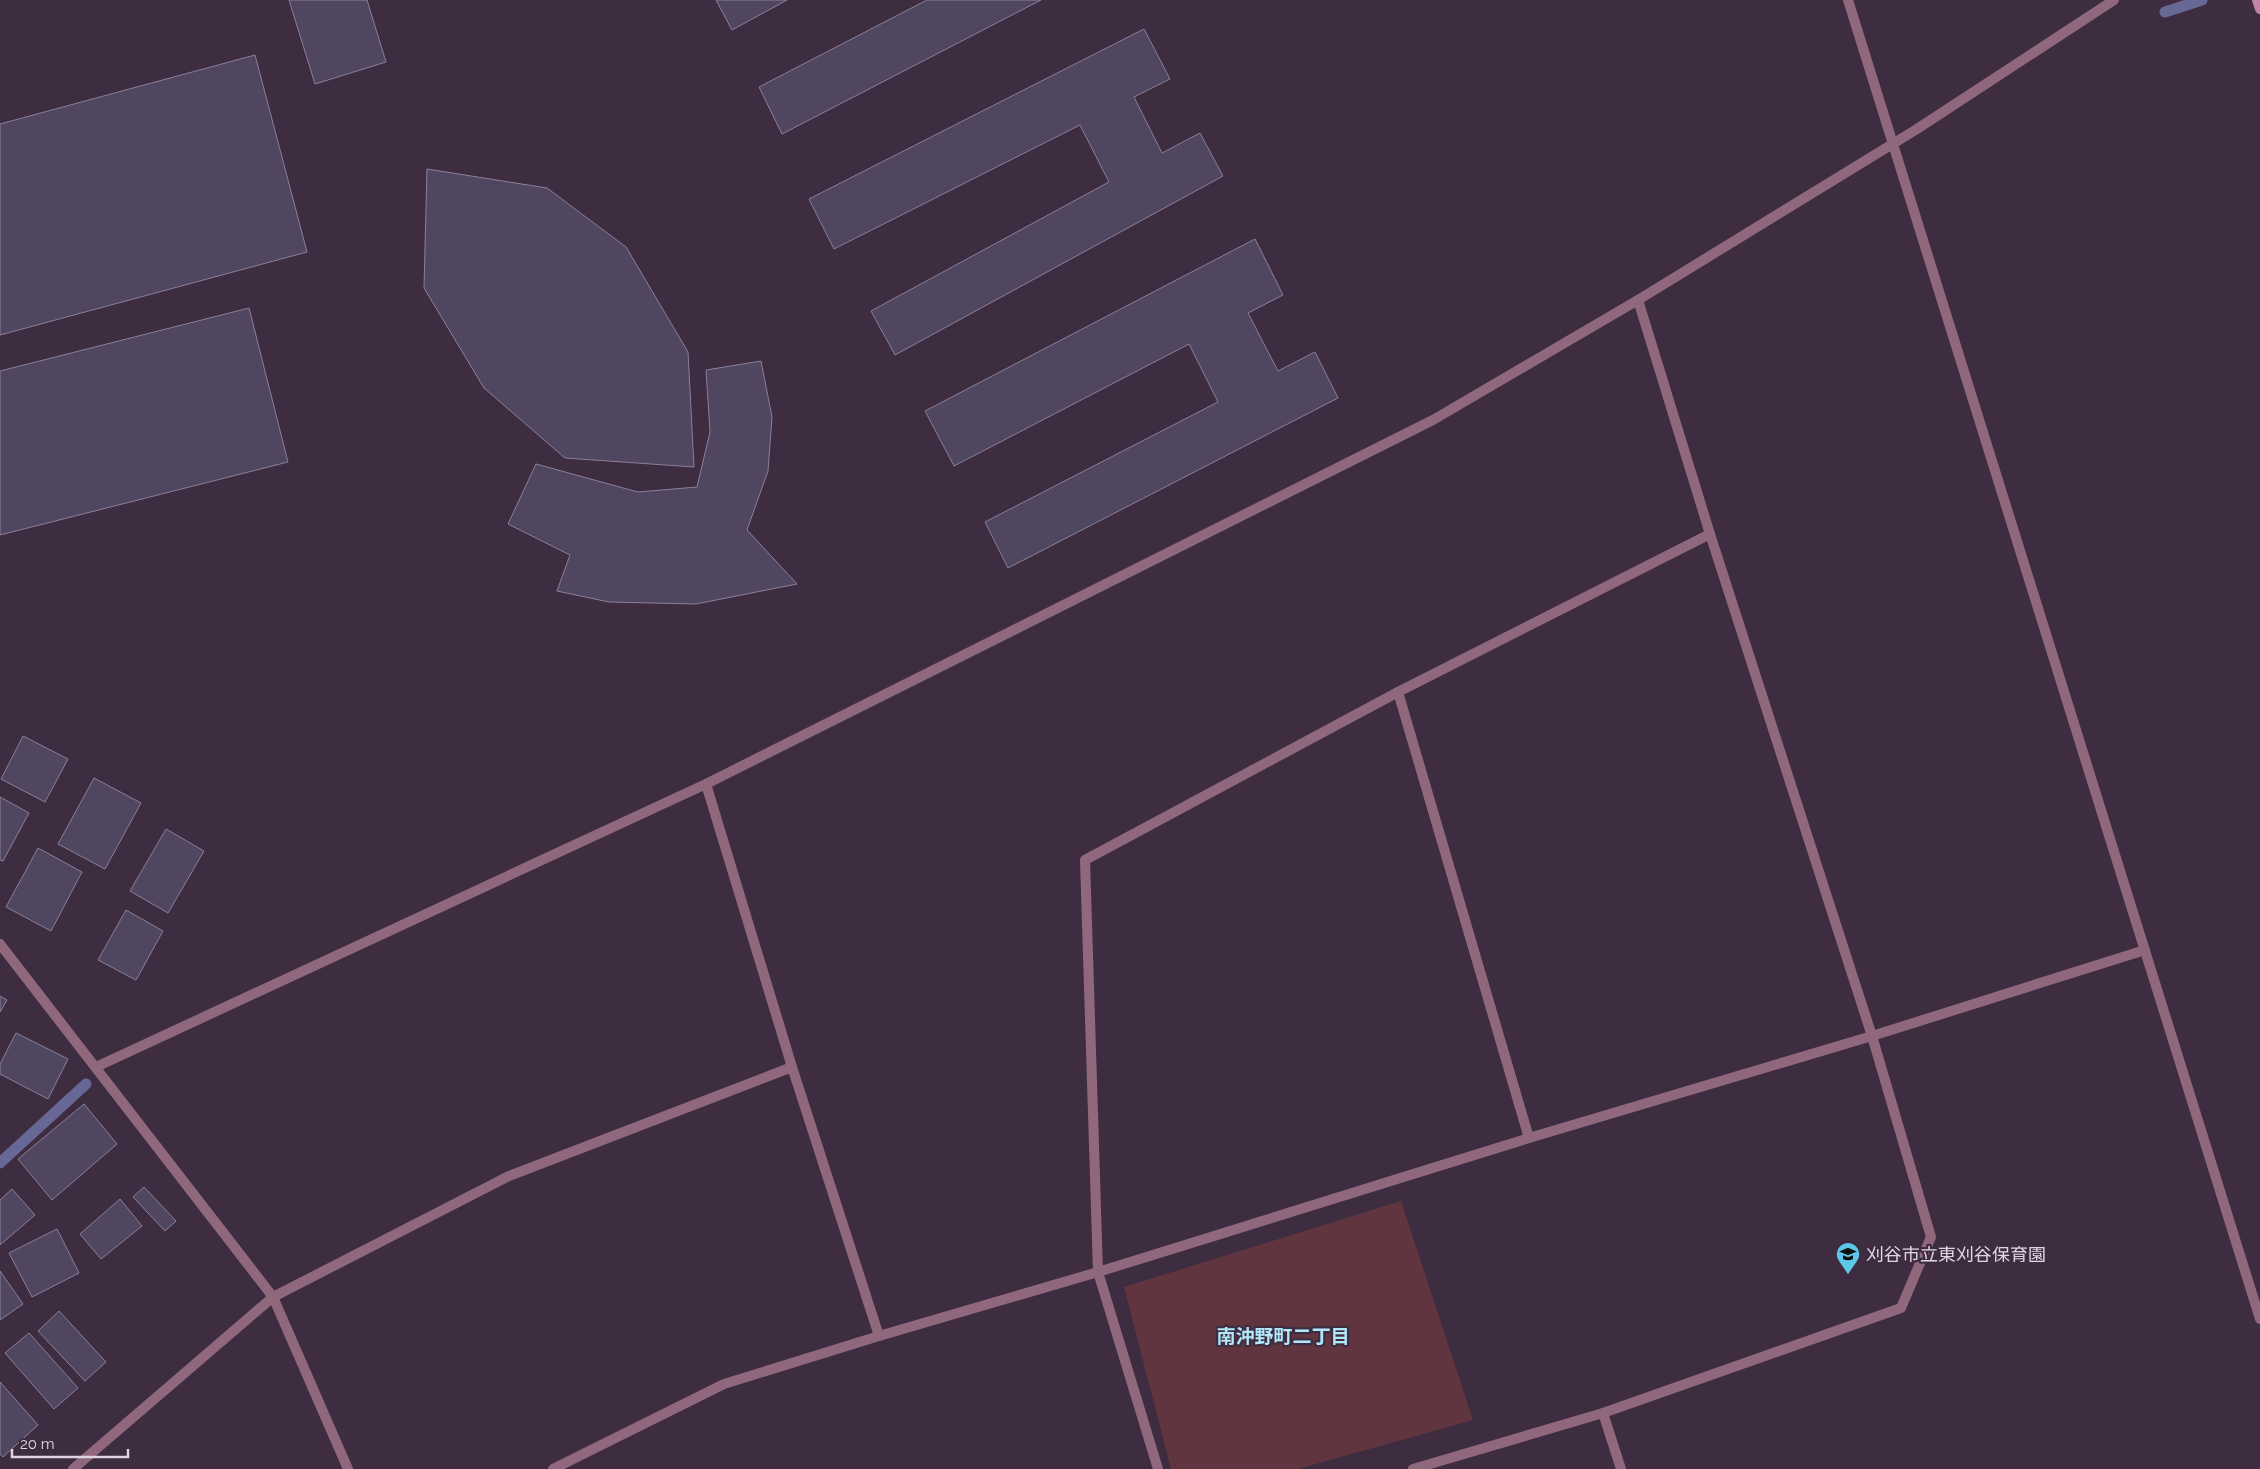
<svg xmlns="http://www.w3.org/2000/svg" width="2260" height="1469" font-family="Raleway,'Noto Sans JP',sans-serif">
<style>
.green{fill:#61353f}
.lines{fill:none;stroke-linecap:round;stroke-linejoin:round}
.stream{stroke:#686897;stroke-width:11}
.building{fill:#51465f;stroke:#8b809b}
.street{stroke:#90687e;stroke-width:10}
.secondary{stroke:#c484a8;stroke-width:10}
.labels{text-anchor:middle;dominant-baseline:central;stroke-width:4.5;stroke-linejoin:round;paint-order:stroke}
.poi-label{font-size:18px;fill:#e0d4e0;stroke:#3e2c40;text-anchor:start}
.neighbourhood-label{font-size:19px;font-weight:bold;fill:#b1e7f9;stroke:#3e2c40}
</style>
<rect width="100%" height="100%" fill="#3e2c40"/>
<polygon class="green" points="1401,1201 1473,1420 1298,1469 1171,1469 1124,1287"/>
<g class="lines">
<g class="stream">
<polyline points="2165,12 2202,0"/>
<polyline points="0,1163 86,1084"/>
</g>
</g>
<g class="building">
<polygon points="289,0 367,0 386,62 315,84"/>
<polygon points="716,0 787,0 732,30"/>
<polygon points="927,0 1041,0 782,134 759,87"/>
<polygon points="1144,29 1170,79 1134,97 1162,153 1200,133 1223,176 895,355 871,311 1109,182 1080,125 834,249 809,199"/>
<polygon points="255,55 307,252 0,335 0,124"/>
<polygon points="427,169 547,188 626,247 688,352 694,467 565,458 484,388 424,288"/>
<polygon points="1255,239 1283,295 1248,313 1278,371 1315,352 1338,398 1008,568 985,522 1218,402 1189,344 954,466 925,411"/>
<polygon points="249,308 288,462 0,535 0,371"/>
<polygon points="761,361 772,417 768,471 747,530 797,584 696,604 609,602 557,591 570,555 508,524 536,464 638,492 697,487 710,432 706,370"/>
<polygon points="23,736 68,759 45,802 1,779"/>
<polygon points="94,778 141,803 105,869 58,844"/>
<polygon points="0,797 29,813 3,861 0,860"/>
<polygon points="166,829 204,851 168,913 130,891"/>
<polygon points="38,848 82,872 51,931 6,907"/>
<polygon points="126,910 163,931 136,980 98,960"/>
<polygon points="0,996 7,1000 0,1012"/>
<polygon points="16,1033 68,1059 48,1099 0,1074 0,1064"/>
<polygon points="84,1104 117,1144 52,1200 18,1159"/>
<polygon points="144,1187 176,1221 165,1231 133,1197"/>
<polygon points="12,1189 35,1215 0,1245 0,1200"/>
<polygon points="120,1199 142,1226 101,1259 80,1234"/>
<polygon points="57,1229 79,1273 32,1297 9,1253"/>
<polygon points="0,1271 23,1304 0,1320"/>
<polygon points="59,1311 106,1362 85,1381 38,1331"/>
<polygon points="29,1333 78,1388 54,1409 5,1353"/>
<polygon points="0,1382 38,1425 3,1457 0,1454"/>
</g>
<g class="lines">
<g class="street">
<polyline points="1848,0 2260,1319"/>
<polyline points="1398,692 1529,1138"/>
<polyline points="706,784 792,1067"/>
<polyline points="0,944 273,1297 348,1469"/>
<polyline points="96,1067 706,784 1433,420 1638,300 1917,129 2114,0"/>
<polyline points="1603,1413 1621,1469"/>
<polyline points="73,1469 273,1297 509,1176 792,1067 879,1336"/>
<polyline points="553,1469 724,1384 879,1336 1098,1272 1529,1138 1872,1036 2145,950"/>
<polyline points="1158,1469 1098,1272 1085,860 1398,692 1710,534"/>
<polyline points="1413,1469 1603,1413 1901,1308 1931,1237 1872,1036 1710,534 1638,300"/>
</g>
<polyline class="secondary" points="2257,0 2260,9"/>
</g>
<defs>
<g id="school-pin" transform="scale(1.25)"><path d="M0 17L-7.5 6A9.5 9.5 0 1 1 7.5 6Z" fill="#5cc7e8" stroke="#3e2c40"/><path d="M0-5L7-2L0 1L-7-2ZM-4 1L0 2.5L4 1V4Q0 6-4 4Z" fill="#111"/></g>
</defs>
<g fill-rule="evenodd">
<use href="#school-pin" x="1848" y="1254"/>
</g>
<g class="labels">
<g class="poi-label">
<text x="1866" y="1254">刈谷市立東刈谷保育園</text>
</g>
<g class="neighbourhood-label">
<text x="1283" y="1336">南沖野町二丁目</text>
</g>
</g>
<path d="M12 1449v8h116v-8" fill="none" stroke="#e0d4e0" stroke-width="2.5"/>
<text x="20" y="1449" font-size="15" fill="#e0d4e0" stroke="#3e2c40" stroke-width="4" paint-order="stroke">20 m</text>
</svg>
